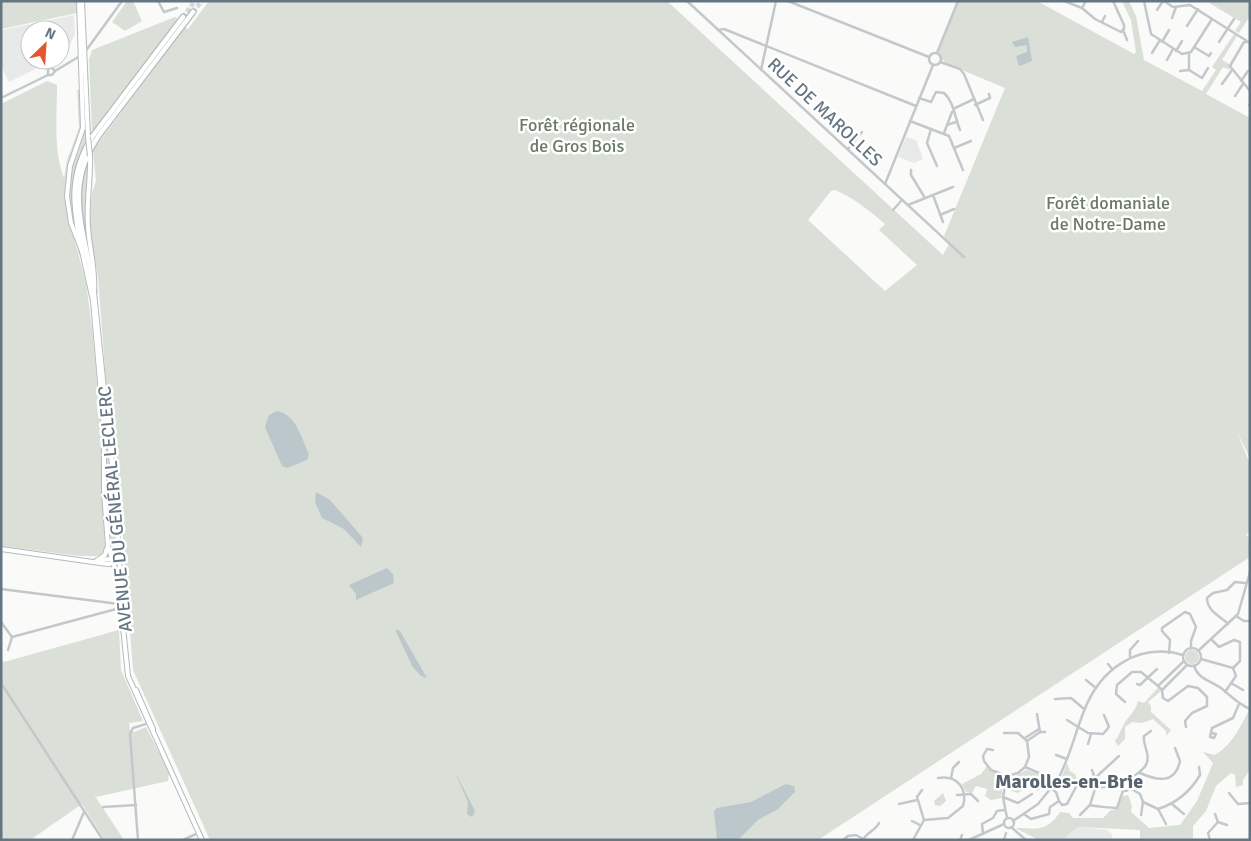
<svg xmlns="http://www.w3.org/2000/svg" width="1251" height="841" font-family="Signika,sans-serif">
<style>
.built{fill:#e8e9e9}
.green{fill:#dadfd7;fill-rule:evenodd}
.water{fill:#bbc7cb}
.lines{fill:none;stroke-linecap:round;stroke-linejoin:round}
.highway-tunnel{stroke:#d5d9db;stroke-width:4.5;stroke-dasharray:4.5 2;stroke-linecap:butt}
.major-casing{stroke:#b5babe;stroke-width:6}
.highway-casing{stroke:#b4b9bd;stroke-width:7}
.minor{stroke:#c3c8cc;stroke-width:2.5}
.major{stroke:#fff;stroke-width:4}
.highway{stroke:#fff;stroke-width:4.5}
.major-bridge-casing{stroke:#b5babe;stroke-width:6;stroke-linecap:butt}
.major-bridge{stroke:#fff;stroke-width:4}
.labels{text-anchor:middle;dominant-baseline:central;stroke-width:5;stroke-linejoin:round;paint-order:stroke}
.street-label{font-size:18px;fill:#657683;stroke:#fff}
.park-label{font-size:18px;fill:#687a64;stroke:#fff}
.quarter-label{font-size:20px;font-weight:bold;fill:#57646e;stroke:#fff}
</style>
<rect width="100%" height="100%" fill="#fafaf8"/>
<g class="built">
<polygon points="74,15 75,34 65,55 60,57 60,30 30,30 30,60 54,60 9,82 1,66 1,30"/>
<polygon points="906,137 916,140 923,159 914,163 898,157"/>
<polygon points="1078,827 1108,830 1112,835 1112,840 1062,840"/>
</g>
<g class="green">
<polygon points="1,1 77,1 77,13 1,29"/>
<polygon points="127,1 133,1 142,21 125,31 112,22"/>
<path d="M209,1H667L943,255L949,244L944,236L1005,88L945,63L938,54L958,1H1037L1134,54L1136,52L1131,20L1122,1H1129L1136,16L1144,60L1202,91L1216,70L1212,67L1234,34L1237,36L1222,60L1229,64L1230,70L1223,67L1206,94L1250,118V458L1237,432L1250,464V532L1246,535L1250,539V557L818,840H210L133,670L113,406L110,405L107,395L98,277L89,228L92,193L96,181L93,150L185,27L188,29ZM835,190C854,198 870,211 885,224L879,230L917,265L885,291L808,220L831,191Z"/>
<polygon points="1206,1 1250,1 1250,16 1239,33 1235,31 1241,22"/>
<polygon points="175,17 178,19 92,132 89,60 92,50"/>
<path d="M47,81L57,85C57,114 53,150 64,178L67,160L79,128L77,90H80L82,130L69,166L66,193L72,230L86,283L93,336L101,432L105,548L101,556H79L1,546V104Z"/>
<polygon points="85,121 86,139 72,179 70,213 69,180"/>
<path d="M88,160L90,178L86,237C80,210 79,187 88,160Z"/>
<polygon points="106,424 117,555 114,556 111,549 106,487"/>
<polygon points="119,630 121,670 143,721 129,723 130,730 134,732 146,727 169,772 168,781 96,797 93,791 95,796 124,840 105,840 82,804 30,840 1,840 1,659 4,662"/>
<circle cx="1192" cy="657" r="7"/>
<path d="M1158,688L1161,691L1148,702L1151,706V712L1171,730L1166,736V731L1153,719L1142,723L1132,722L1125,727V739L1118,746L1115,741C1119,736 1120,731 1123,726C1127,717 1135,713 1138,701L1144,703Z"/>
<path d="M1250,708V770L1243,780V785L1236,787L1235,775L1231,773L1216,786L1206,811L1193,826V840H1140V830L1078,827L1062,840H1039L1015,828C1037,828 1046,833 1060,812L1069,813L1073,818H1103L1111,810L1117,809L1123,796L1128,795L1132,806L1131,812L1149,828L1180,825L1197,801L1213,763L1203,752L1215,755C1232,745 1241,726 1250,708Z"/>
<polygon points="1067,763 1070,771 1075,774 1078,786 1061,779"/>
<polygon points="987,766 991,771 1004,777 1001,798 991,800 985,796 987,789 976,786 972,793 966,792 962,784 981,774"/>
<polygon points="1026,770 1052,779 1053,783 1048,791 1043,787 1038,791 1027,787 1018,793 1006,789 1008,778 1014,777"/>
<polygon points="943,793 946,801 940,806 935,805 934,801"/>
</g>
<g class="water">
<polygon points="1028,37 1032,61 1019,66 1016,56 1027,52 1027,45 1015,47 1012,42"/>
<path d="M277,411C297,415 301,438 309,454L307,460L287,468L282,466L265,427L269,415Z"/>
<polygon points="316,492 330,500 363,538 361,547 344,529 322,518 315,502"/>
<polygon points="387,568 393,574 394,583 356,600 356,594 349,585"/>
<polygon points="395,629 400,631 427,678 421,676 412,666"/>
<polygon points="454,770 475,811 472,817 467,814 468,802"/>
<polygon points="786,784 794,786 795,792 778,809 758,820 738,840 717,840 714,811 717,808 751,802"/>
</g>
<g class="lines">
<g class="highway-tunnel">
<polyline points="193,12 202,1"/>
<polyline points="183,17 195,1"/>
</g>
<g class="major-casing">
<g id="major">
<polyline points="79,1 83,128 70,166 67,196 71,223 82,251 93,301 104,429 104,492 108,546 118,578 128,676 202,840"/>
<polyline points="82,1 88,137"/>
<path d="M90,156C91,179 86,203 88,226C89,248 96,269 94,292L114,485L124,627"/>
<polyline points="1,549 107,564 115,563"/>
<polyline points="97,560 114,559"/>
<polyline points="98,560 105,555 107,548"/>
<polyline points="136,690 153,729"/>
</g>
</g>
<g class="highway-casing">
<g id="highway">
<path d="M82,251C73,207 68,177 92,137L183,17"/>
<path d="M94,292C86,233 61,188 100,134L193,12"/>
</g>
</g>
<g class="minor">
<polyline points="158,1 164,12 177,8"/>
<polyline points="687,1 964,257"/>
<polyline points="788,1 929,57"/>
<polyline points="1064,1 1082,8 1095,19 1121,32 1124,29 1124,25 1113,1"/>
<polyline points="1144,1 1151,34 1182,54 1191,52 1212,19"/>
<polyline points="1164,1 1173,7 1190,5 1247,41"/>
<polyline points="1082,8 1086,1"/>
<polyline points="1157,10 1163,1"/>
<polyline points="1172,18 1176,7"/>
<polyline points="1102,22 1105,16"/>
<polyline points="1187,26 1198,9"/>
<polyline points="718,30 724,29 916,106"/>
<polyline points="1123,30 1127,40"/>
<polyline points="1162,42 1169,30"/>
<polyline points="1219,42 1234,19"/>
<polyline points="1250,42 1244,42 1230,66 1250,91"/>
<polyline points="1194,47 1209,56 1211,53"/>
<polyline points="1176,51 1182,41"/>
<polyline points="85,52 122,1"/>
<circle cx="935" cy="59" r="6"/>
<polyline points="937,53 958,1"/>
<polyline points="1152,53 1160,40"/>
<polyline points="1189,54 1189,70 1202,78 1208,68"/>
<polyline points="1167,60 1173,49"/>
<polyline points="940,62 960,69 964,74 983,120"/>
<polyline points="761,70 776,1"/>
<polyline points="1180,71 1189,70"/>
<polyline points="48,75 48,68 52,68 55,71"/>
<polyline points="1241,81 1248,71"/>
<polyline points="1222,84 1232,70"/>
<polyline points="1235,96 1243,84"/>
<polyline points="1,98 48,75 52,75 55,71 80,56"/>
<path d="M919,98L931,102L936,92L944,93C954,102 955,118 960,130"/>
<polyline points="975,105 990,98 989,94"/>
<polyline points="1249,105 1250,104"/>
<polyline points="953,109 974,99"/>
<polyline points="910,121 949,136 963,170"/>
<polyline points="947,125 956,122"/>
<polyline points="931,129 927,143 937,166"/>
<polyline points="944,133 952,112"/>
<polyline points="954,148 971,141"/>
<polyline points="848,149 862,132"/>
<polyline points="911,170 911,175 925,198"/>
<polyline points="885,184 933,65"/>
<polyline points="933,195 943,222"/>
<polyline points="908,205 953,187"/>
<polyline points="893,210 902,200"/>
<polyline points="940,215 954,209"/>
<polyline points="1,589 119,604"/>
<polyline points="1236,616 1244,621 1250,621"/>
<polyline points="1,622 12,637"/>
<path d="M1228,624C1220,616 1207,611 1207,598L1213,593L1227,590L1235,582L1245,583"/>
<polyline points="12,637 120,608"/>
<polyline points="1211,639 1219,647 1234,640 1240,642 1240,661 1233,668"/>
<circle cx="1192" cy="657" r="9"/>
<polyline points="8,650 12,637"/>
<polyline points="1198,651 1238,614 1250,572"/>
<polyline points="1169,653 1170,640 1162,631 1162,628 1185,612 1190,614 1196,627 1191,641 1191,648"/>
<polyline points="1130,657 1130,650 1138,641"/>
<polyline points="1201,659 1233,668 1236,676 1225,692"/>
<polyline points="1184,661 1158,686 1162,690 1163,698 1168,701 1188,686 1198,688 1207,697 1207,706 1192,713 1185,721 1186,727"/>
<polyline points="1108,664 1112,669"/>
<path d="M1194,666C1199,680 1210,680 1221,688C1231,696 1238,704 1250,709"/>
<polyline points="1086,680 1096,688"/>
<polyline points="1,683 103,840"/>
<polyline points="1231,683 1243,690"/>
<polyline points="1137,684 1140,685 1157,669"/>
<polyline points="1162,690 1187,665"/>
<polyline points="1055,699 1071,698 1084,709"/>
<polyline points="1125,702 1116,694 1117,685 1132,672 1141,672 1158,686"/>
<polyline points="1037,714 1040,732 1045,732"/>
<polyline points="1067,720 1088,733 1103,734 1109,727 1104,715"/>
<polyline points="1004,733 1018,733 1027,741 1029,757 1025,767"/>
<polyline points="1211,733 1216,734 1214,738 1210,737 1212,728 1233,718 1239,704"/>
<polyline points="1025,738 1039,729"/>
<polyline points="1027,741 1040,732"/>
<polyline points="1088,744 1091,734"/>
<polyline points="993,750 987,749 983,756 984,761 991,770 1007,776"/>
<polyline points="1056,755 1067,759"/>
<polyline points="1092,770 1095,778"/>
<path d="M1140,773C1158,781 1175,784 1180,761L1175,748"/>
<polyline points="951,778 953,768 959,762"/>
<path d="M1058,779C1070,757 1075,733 1084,711C1100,669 1138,642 1183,655"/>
<circle cx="1125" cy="786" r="5"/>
<polyline points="1059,781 1087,789 1120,785"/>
<path d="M1128,782C1136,772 1151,769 1147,753C1146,747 1143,742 1144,736L1151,731"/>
<path d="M1130,788L1140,794L1143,802L1158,809C1177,803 1190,792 1200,775L1199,767"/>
<polyline points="1092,789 1095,778 1119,756"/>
<path d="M1095,789L1090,805C1091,806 1114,808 1117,808L1123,791"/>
<polyline points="922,790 917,797 924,820"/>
<polyline points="1229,793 1238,804 1250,803"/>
<polyline points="957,795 971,794 978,801"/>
<polyline points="1003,797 1018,803 1032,794"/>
<polyline points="1059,801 1062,805 1067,804 1076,787"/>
<polyline points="899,804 917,800"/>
<polyline points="1172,804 1184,814"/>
<polyline points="103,807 136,805"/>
<polyline points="1158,809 1166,824"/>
<polyline points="1024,814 1031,819 1049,814 1050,807 1059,801 1056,792 1052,789"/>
<polyline points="1215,814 1218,822"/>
<polyline points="1080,815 1090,805"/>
<polyline points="1141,815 1143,802"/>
<polyline points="1007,818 1003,797 1007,776 1018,773 1025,767 1055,780"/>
<circle cx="1009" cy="823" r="5"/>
<path d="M924,820L948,818L963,806C968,788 957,775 938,778"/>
<polyline points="912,821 920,825"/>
<polyline points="1013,821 1038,804 1056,782"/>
<polyline points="1011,827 1026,840"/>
<polyline points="983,834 982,824 993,818 997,811 1004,810"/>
<polyline points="72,840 84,812"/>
<polyline points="138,840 130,734 133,728 149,723"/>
<polyline points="183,840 198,833"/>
<polyline points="843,840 848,836 856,835 863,839"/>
<path d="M863,840C867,832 876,830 879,823"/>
<polyline points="913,840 924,820"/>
<polyline points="960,840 962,835"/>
<polyline points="969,840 1004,824"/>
<polyline points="1004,840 1006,833"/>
<polyline points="1210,840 1208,833 1218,822 1227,825"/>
</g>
<use href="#major" class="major"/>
<use href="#highway" class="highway"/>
<g class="major-bridge-casing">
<polyline id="major-bridge" points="88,137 90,156"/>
</g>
<use href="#major-bridge" class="major-bridge"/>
</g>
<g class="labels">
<g class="street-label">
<text transform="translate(825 112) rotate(43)">RUE DE MAROLLES</text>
<text transform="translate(115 509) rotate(-95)">AVENUE DU GÉNÉRAL LECLERC</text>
</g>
<g class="park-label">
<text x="577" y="125">Forêt régionale<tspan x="577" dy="21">de Gros Bois</tspan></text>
<text x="1108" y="203">Forêt domaniale<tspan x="1108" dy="21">de Notre-Dame</tspan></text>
</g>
<g class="quarter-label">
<text x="1069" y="781">Marolles-en-Brie</text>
</g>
</g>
<rect width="1251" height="841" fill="none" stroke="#657683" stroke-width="5"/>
<g transform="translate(45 45) rotate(25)"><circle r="24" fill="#ffffff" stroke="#c1c8cd"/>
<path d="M0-4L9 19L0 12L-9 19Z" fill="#e4572e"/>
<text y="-8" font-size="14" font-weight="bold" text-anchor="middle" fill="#657683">N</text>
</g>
</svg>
